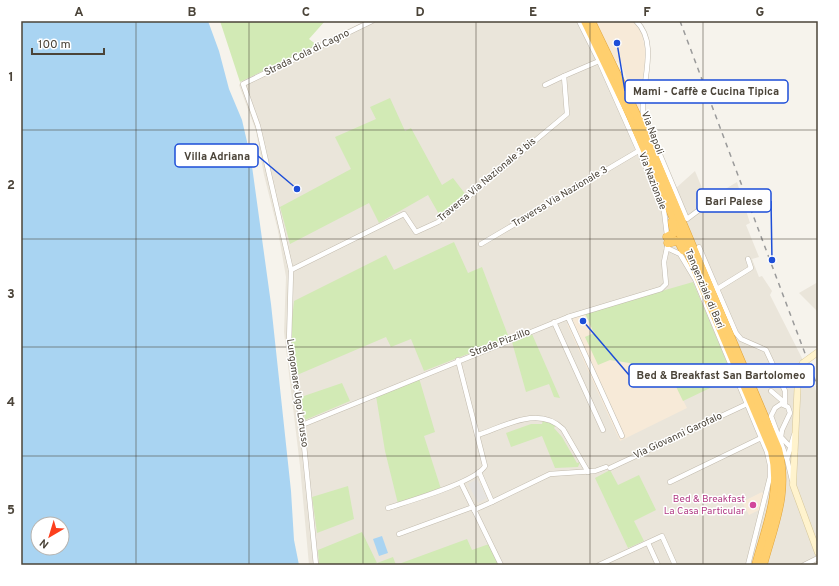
<svg xmlns="http://www.w3.org/2000/svg" width="839" height="586" font-family="Overpass,sans-serif">
<style>
.residential{fill:#eae5da}
.commercial{fill:#f7ead8}
.green{fill:#d2eab5}
.parking{fill:#e5e3e0}
.water{fill:#a9d4f2;fill-rule:evenodd}
.lines{fill:none;stroke-linecap:round;stroke-linejoin:round}
.street-casing{stroke:#c2bbae;stroke-width:5.5}
.secondary-casing{stroke:#d6c79b;stroke-width:7}
.highway-casing{stroke:#e0a43c;stroke-width:9}
.street{stroke:#fff;stroke-width:4.5}
.secondary{stroke:#fff3cd;stroke-width:6}
.highway{stroke:#ffcf6e;stroke-width:8}
.rail{stroke:#9a9a9a;stroke-width:1.5;stroke-dasharray:5 5;stroke-linecap:butt}
.secondary-bridge-casing{stroke:#d6c79b;stroke-width:7;stroke-linecap:butt}
.secondary-bridge{stroke:#fff3cd;stroke-width:6}
.grid{fill:none;stroke:#4b4439;stroke-width:1;stroke-opacity:0.55}
.hotel-dot{fill:#d1479c;stroke:#fff;stroke-width:1.5}
.labels{text-anchor:middle;dominant-baseline:central;stroke-width:3;stroke-linejoin:round;paint-order:stroke}
.street-label{font-size:10px;fill:#4b4439;stroke:#fff}
.hotel-label{font-size:10px;fill:#b23c85;stroke:#fff;text-anchor:end}
.leader{fill:none;stroke:#1d4ed8;stroke-width:1.5}
.callout-dot{fill:#1d4ed8;stroke:#fff;stroke-width:1.5}
.callout{fill:#fff;stroke:#1d4ed8;stroke-width:1.5}
.callout-label{font-size:11px;text-anchor:middle;font-weight:bold;fill:#4b4439}
.neatline{fill:none;stroke:#4b4439;stroke-width:1.5}
.grid-label{font-size:13px;text-anchor:middle;font-weight:bold;fill:#4b4439}
</style>
<rect width="100%" height="100%" fill="#f6f3ec"/>
<g class="residential">
<polygon points="365,21 581,21 676,188 695,171 707,200 737,182 750,223 746,225 759,257 752,259 759,277 762,276 772,291 770,295 809,372 818,396 818,565 309,565 300,466 284,332 286,277 278,231 264,175 256,131 239,85 243,80"/>
<polygon points="818,282 818,312 799,293"/>
</g>
<g class="commercial">
<polygon points="596,21 633,21 641,30 646,52 639,112 621,63 616,62"/>
<polygon points="585,313 594,333 585,337 610,360 630,363 641,379 668,370 687,408 620,441 567,324 573,321 573,318"/>
<polygon points="762,492 764,495 761,509 749,515 742,502"/>
</g>
<g class="green">
<polygon points="220,21 325,21 309,39 317,45 240,82"/>
<polygon points="390,98 405,131 411,128 442,185 453,178 466,195 440,216 428,195 379,223 369,203 290,244 280,207 351,169 335,137 376,119 370,107"/>
<polygon points="454,242 468,273 482,267 509,338 424,371 411,339 391,347 386,337 297,375 290,336 294,301 386,255 394,270"/>
<polygon points="693,282 733,377 683,401 668,370 641,379 630,363 610,360 598,365 585,337 594,333 585,313"/>
<polygon points="532,334 560,398 554,397 549,384 526,392 512,342"/>
<polygon points="419,378 435,432 424,436 441,489 398,504 385,451 376,396"/>
<polygon points="342,383 350,401 305,420 301,397"/>
<polygon points="543,420 556,425 554,428 562,437 577,463 580,462 578,467 555,468 542,436 511,447 506,433 531,424 542,424"/>
<polygon points="610,470 618,485 639,475 656,510 634,521 644,541 628,548 595,478"/>
<polygon points="348,486 354,519 317,533 312,497"/>
<polygon points="362,532 377,563 393,557 396,565 467,539 472,550 489,544 499,565 378,565 377,563 372,565 319,565 318,550"/>
</g>
<polygon class="parking" points="477,479 487,498 478,503 468,484"/>
<g class="water">
<path d="M21,21H208L219,51L229,89L242,120L251,159L271,304L291,491L294,540L299,565H21ZM38,524H62V548H38Z"/>
<polygon points="382,536 388,553 379,556 373,539"/>
</g>
<g class="lines">
<g class="street-casing">
<g id="street">
<path d="M636,21C660,44 640,85 643,114L687,219L707,204"/>
<polyline points="545,85 564,76"/>
<polyline points="481,244 640,150"/>
<polyline points="699,247 736,333 741,339 766,350 785,391 785,405"/>
<polyline points="667,248 680,254 695,279 767,452 770,465 770,477 748,565"/>
<polyline points="291,270 404,214 416,232 438,222 567,114 564,76 599,61"/>
<polyline points="717,289 751,268 748,259"/>
<polyline points="568,317 622,436"/>
<polyline points="554,322 603,430"/>
<polyline points="771,391 785,403"/>
<polyline points="302,425 568,317 661,289 666,284 664,262 668,243 664,211 661,201 599,61 579,21"/>
<path d="M478,435C505,426 539,405 563,429L588,472"/>
<polyline points="787,459 794,435"/>
<polyline points="610,468 747,404"/>
<polyline points="792,480 787,459 771,416 775,408 781,404 788,407 790,413 782,430 781,437 795,452"/>
<polyline points="670,482 761,438"/>
<polyline points="461,483 501,565"/>
<polyline points="492,502 550,474 595,471 606,467"/>
<path d="M388,508C409,501 476,482 485,466L458,360"/>
<polyline points="474,510 492,502 479,472"/>
<polyline points="399,534 473,507"/>
<polyline points="648,543 658,565"/>
<polyline points="316,565 302,425 289,343 291,270 258,126 243,84 372,21"/>
<polyline points="599,565 662,536 675,565"/>
<polyline points="804,565 818,558"/>
</g>
</g>
<g class="secondary-casing">
<polyline id="secondary" points="803,363 799,370 798,378 793,485 818,553"/>
</g>
<g class="highway-casing">
<g id="highway">
<path d="M585,21L630,115L772,451C782,492 766,526 756,565"/>
<path d="M591,21L638,118L778,449C789,493 774,524 763,565"/>
<polyline points="667,237 674,233 672,222"/>
<polyline points="668,243 676,241 679,242 683,250"/>
</g>
</g>
<use href="#street" class="street"/>
<use href="#secondary" class="secondary"/>
<use href="#highway" class="highway"/>
<polyline class="rail" points="680,21 818,388"/>
<g class="secondary-bridge-casing">
<polyline id="secondary-bridge" points="803,363 818,352"/>
</g>
<use href="#secondary-bridge" class="secondary-bridge"/>
</g>
<path class="grid" d="M136,21V565M249,21V565M363,21V565M476,21V565M590,21V565M703,21V565M21,130H818M21,239H818M21,347H818M21,456H818"/>
<circle class="hotel-dot" cx="753" cy="505" r="4"/>
<g class="labels">
<g class="street-label">
<text transform="translate(307 53) rotate(-26)">Strada Cola di Cagno</text>
<text transform="translate(652 133) rotate(69)">Via Napoli</text>
<text transform="translate(487 180) rotate(-40)">Traversa Via Nazionale 3 bis</text>
<text transform="translate(652 181) rotate(69)">Via Nazionale</text>
<text transform="translate(560 197) rotate(-31)">Traversa Via Nazionale 3</text>
<text transform="translate(704 289) rotate(67)">Tangenziale di Bari</text>
<text transform="translate(500 343) rotate(-21)">Strada Pizzillo</text>
<text transform="translate(297 393) rotate(82)">Lungomare Ugo Lorusso</text>
<text transform="translate(678 436) rotate(-25)">Via Giovanni Garofalo</text>
</g>
<g class="hotel-label">
<text x="745" y="499">Bed &amp; Breakfast<tspan x="745" dy="12">La Casa Particular</tspan></text>
</g>
</g>
<path class="leader" d="M617 43L625 91M297 189L258 156M772 260L771 201M583 321L629 375"/>
<g class="callout-dot">
<circle cx="617" cy="43" r="4"/>
<circle cx="297" cy="189" r="4"/>
<circle cx="772" cy="260" r="4"/>
<circle cx="583" cy="321" r="4"/>
</g>
<g class="callout">
<rect x="625" y="80" width="163" height="23" rx="4"/>
<rect x="175" y="144" width="83" height="23" rx="4"/>
<rect x="697" y="189" width="74" height="23" rx="4"/>
<rect x="629" y="364" width="185" height="23" rx="4"/>
</g>
<g class="callout-label">
<text x="706" y="95">Mami - Caffè e Cucina Tipica</text>
<text x="217" y="160">Villa Adriana</text>
<text x="734" y="205">Bari Palese</text>
<text x="721" y="379">Bed &amp; Breakfast San Bartolomeo</text>
</g>
<rect width="839" height="586" fill="none" stroke="#ffffff" stroke-width="44"/>
<g transform="translate(50 536) rotate(218)"><circle r="19" fill="#ffffff" stroke="#b7b4b0"/>
<path d="M0-3L7 15L0 10L-7 15Z" fill="#fc3f1d"/>
<text y="-6" font-size="11" font-weight="bold" text-anchor="middle" fill="#4b4439">N</text>
</g>
<path d="M32 48v6h72v-6" fill="none" stroke="#4b4439" stroke-width="2"/>
<text x="38" y="48" font-size="12" fill="#4b4439" stroke="#ffffff" stroke-width="3" paint-order="stroke">100 m</text>
<rect x="22" y="22" width="795" height="542" class="neatline"/>
<g class="grid-label">
<text x="79" y="16">A</text>
<text x="192" y="16">B</text>
<text x="306" y="16">C</text>
<text x="420" y="16">D</text>
<text x="533" y="16">E</text>
<text x="647" y="16">F</text>
<text x="760" y="16">G</text>
<text x="11" y="81">1</text>
<text x="11" y="189">2</text>
<text x="11" y="298">3</text>
<text x="11" y="406">4</text>
<text x="11" y="514">5</text>
</g>
</svg>
